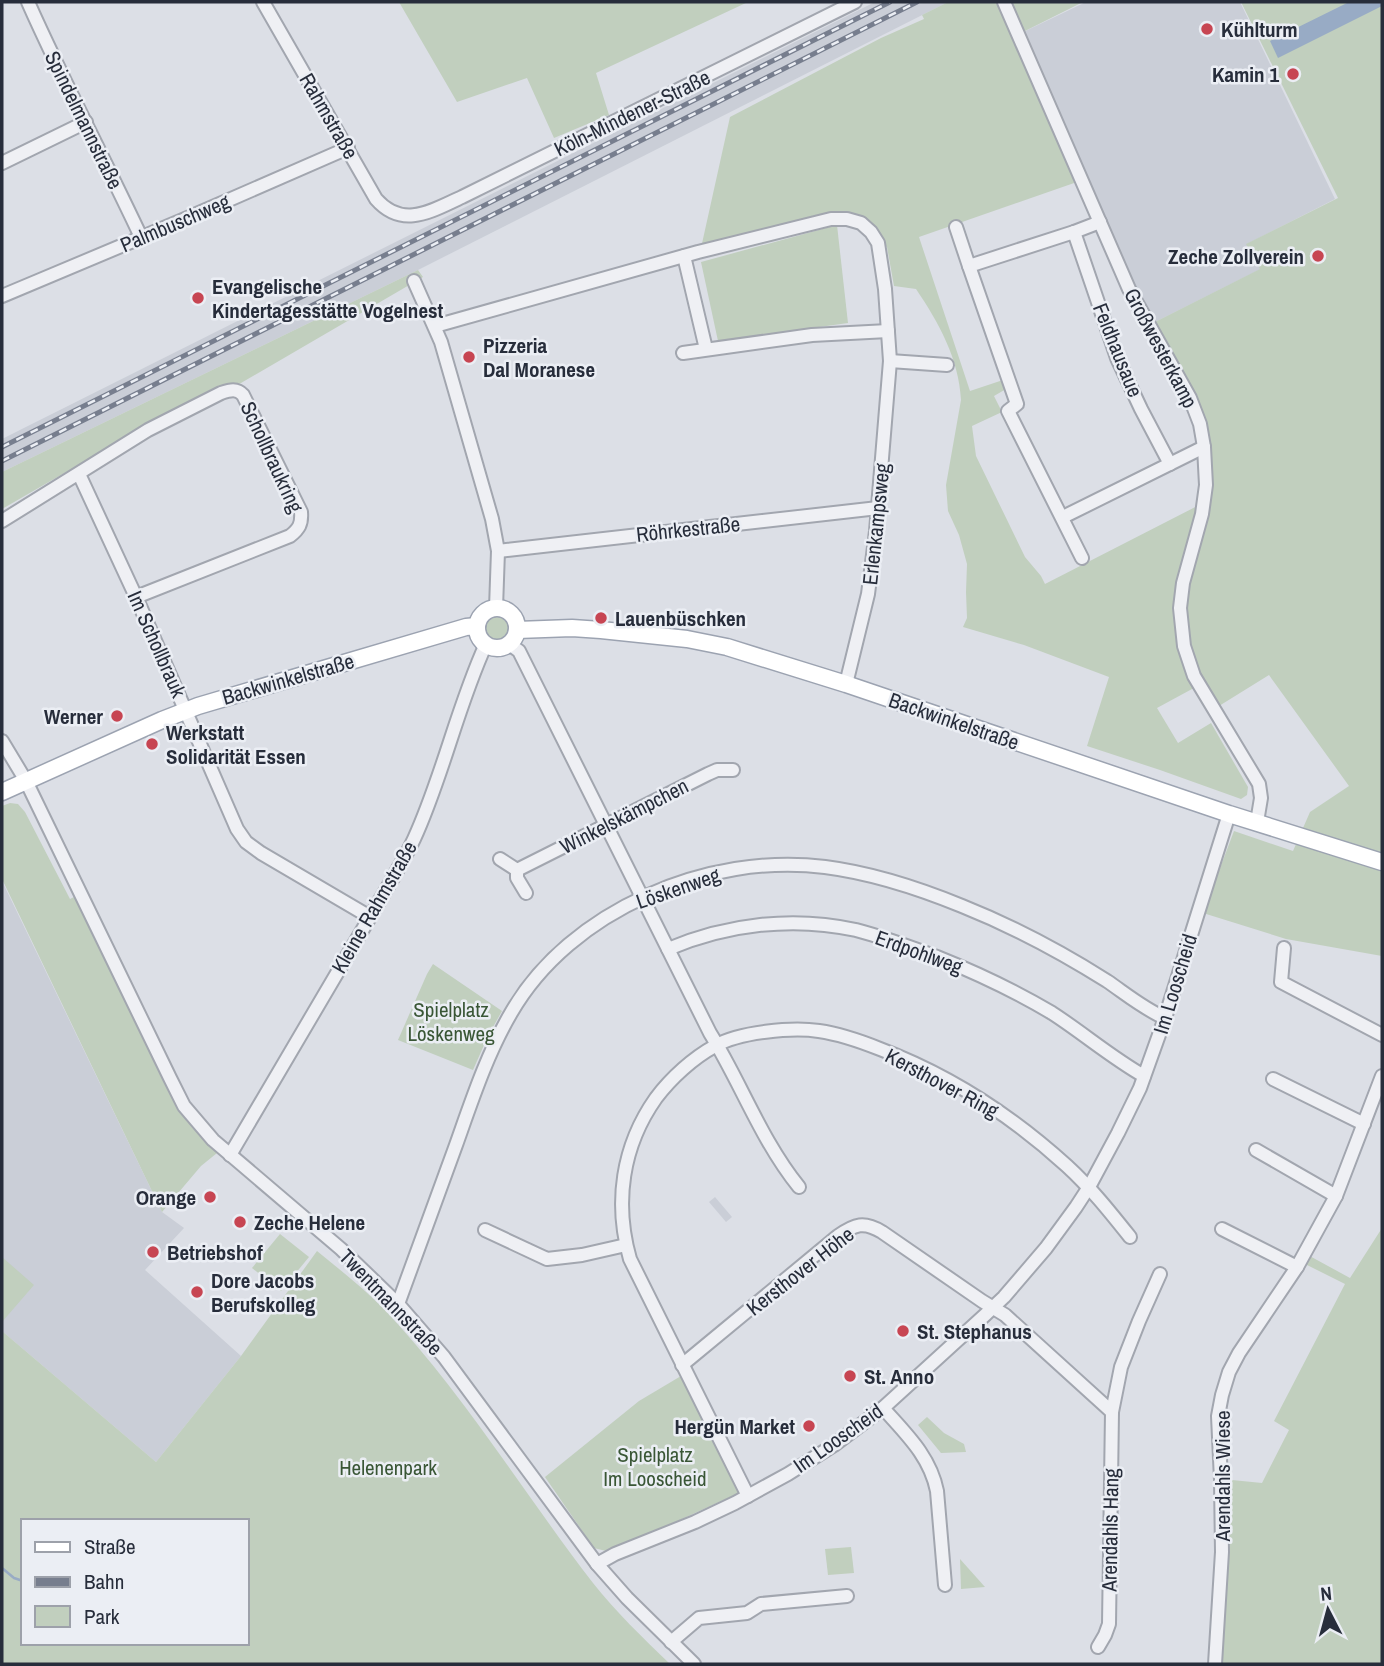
<svg xmlns="http://www.w3.org/2000/svg" width="1384" height="1666" font-family="'Archivo Narrow',sans-serif">
<style>
.built{fill:#caced7}
.green{fill:#c1cfbe;fill-rule:evenodd}
.water{fill:#98abc5}
.lines{fill:none;stroke-linecap:round;stroke-linejoin:round}
.stream{stroke:#98abc5;stroke-width:2.5}
.minor-casing{stroke:#a2a6af;stroke-width:16}
.major-casing{stroke:#9ca3b1;stroke-width:19}
.minor{stroke:#eff0f4;stroke-width:12}
.major{stroke:#fff;stroke-width:16}
.rail-casing{stroke:#777e8e;stroke-width:5}
.rail{stroke:#ebeef4;stroke-width:2.5;stroke-dasharray:8;stroke-linecap:butt}
.poi-dot{fill:#c74552;stroke:#ebeef4;stroke-width:2.5}
.labels{text-anchor:middle;dominant-baseline:central;stroke-width:5;stroke-linejoin:round;paint-order:stroke}
.poi-label{font-size:21px;font-weight:bold;fill:#272d3b;stroke:#ebeef4;text-anchor:start}
.street-label{font-size:21px;fill:#272d3b;stroke:#ebeef4}
.park-label{font-size:21px;fill:#395635;stroke:#ebeef4}
</style>
<rect width="100%" height="100%" fill="#dcdfe6"/>
<g class="built">
<polygon points="875,2 948,2 418,270 2,472 2,439"/>
<polygon points="1086,2 1240,2 1335,199 1247,244 1261,269 1151,324 1015,36"/>
<polygon points="2,881 162,1212 184,1228 145,1270 241,1356 156,1462 2,1331"/>
<polygon points="715,1197 732,1217 726,1222 709,1202"/>
</g>
<g class="green">
<polygon points="399,2 748,2 596,73 609,115 554,138 527,78 457,102"/>
<path d="M948,2H1083L1015,36L1077,182L919,237L970,391L1003,380L1006,389L994,396L1002,412L972,426L976,456L1025,557L1041,576L1045,584L1207,501L1208,454L1151,324L1260,269L1246,244L1338,198L1241,2H1382V956L1286,939L1203,913L1234,831L1293,851L1310,812L1349,786L1269,675L1219,706L1205,684L1192,689L1157,708L1178,743L1211,723L1248,787L1247,795L1241,799L1160,770L1087,746L1109,677L1024,645L963,627L967,618L966,592L967,564L959,535L948,511L946,485L961,400C959,359 939,323 916,289L894,286L887,247L880,243L858,219L701,248L730,117L881,38L924,19L922,15Z"/>
<polygon points="837,225 848,323 718,341 701,262"/>
<polygon points="418,270 423,277 241,383 146,426 2,509 2,472"/>
<circle cx="497" cy="628" r="12"/>
<polygon points="10,803 18,804 25,812 70,899 76,896 170,1080 220,1148 217,1153 201,1166 162,1212 2,879 2,806"/>
<polygon points="433,964 502,1011 488,1036 473,1070 398,1040 427,974"/>
<polygon points="1382,1228 1382,1664 1218,1664 1222,1479 1262,1483 1289,1430 1274,1421 1345,1284 1301,1262 1306,1254 1350,1278"/>
<polygon points="280,1234 309,1257 281,1291 252,1268"/>
<path d="M317,1251C339,1269 362,1287 382,1307C462,1391 522,1491 593,1583C616,1612 643,1638 670,1664H2V1331L156,1462L241,1356ZM23,1521H247V1643H23Z"/>
<polygon points="2,1257 34,1285 2,1322"/>
<polygon points="681,1376 739,1493 673,1523 606,1551 594,1548 545,1477 639,1401"/>
<polygon points="927,1417 944,1433 964,1444 966,1452 941,1453 918,1425"/>
<polygon points="851,1547 854,1573 828,1575 825,1549"/>
<polygon points="960,1559 985,1587 961,1589"/>
</g>
<polygon class="water" points="1349,2 1382,2 1382,6 1278,58 1270,41"/>
<g class="lines">
<polyline class="stream" points="2,1568 14,1578 23,1581"/>
<g class="minor-casing">
<g id="minor">
<path d="M28,2C63,81 104,158 141,237"/>
<path d="M263,2L376,199C403,230 433,210 462,197L855,2"/>
<polyline points="1004,2 1129,289 1190,398 1200,424 1204,447 1206,485 1202,514 1183,583 1180,608 1184,646 1194,676 1259,784 1261,798 1257,822"/>
<polyline points="2,163 86,122"/>
<polyline points="956,227 969,266"/>
<polyline points="1074,232 1117,358 1141,409 1170,464"/>
<polyline points="684,256 706,349"/>
<polyline points="414,281 441,342 492,519 498,551 496,608"/>
<polyline points="2,296 183,220 348,148"/>
<polyline points="435,326 698,252 831,219 847,219 861,223 871,232 878,243 885,289 890,361 876,531 868,594 846,684"/>
<polyline points="683,353 812,335 888,331"/>
<polyline points="890,361 947,365"/>
<polyline points="79,474 136,597 237,829 246,842 261,853 370,917"/>
<polyline points="1063,517 1204,447"/>
<path d="M2,521L148,430L221,393C230,390 237,388 243,395L301,512C302,524 299,529 290,536L136,597"/>
<polyline points="498,551 878,508"/>
<polyline points="1082,558 1008,411 1017,404 969,266 1074,232 1100,222"/>
<path d="M509,644L519,651L710,1033C741,1083 761,1140 799,1187"/>
<polyline points="2,741 26,781 170,1078 184,1106 213,1140 341,1249 398,1304 444,1357 597,1564 627,1598 694,1664"/>
<polyline points="500,859 517,870 517,878 526,893"/>
<polyline points="517,870 708,774 717,770 733,770"/>
<polyline points="1284,948 1281,982 1382,1035"/>
<path d="M668,949C727,924 793,916 856,930C883,937 910,947 937,957C977,973 1015,991 1052,1013C1083,1033 1112,1058 1144,1076"/>
<polyline points="1273,1079 1364,1124"/>
<polyline points="1256,1150 1336,1196"/>
<path d="M230,1155L393,878C400,865 408,852 414,839C443,776 457,707 486,644"/>
<polyline points="1222,1229 1297,1267"/>
<polyline points="485,1230 547,1259 582,1255 626,1245"/>
<path d="M398,1304C417,1251 437,1198 456,1145C472,1100 487,1054 511,1013C570,910 709,852 825,867C872,873 918,888 962,906C1012,926 1061,952 1107,981C1126,994 1144,1009 1165,1018"/>
<path d="M682,1365L838,1236C855,1224 864,1221 882,1232L982,1301L1005,1315L1112,1412"/>
<path d="M883,1408C906,1434 930,1456 937,1491L945,1585"/>
<path d="M748,1496L630,1259C614,1203 622,1146 656,1098C671,1078 693,1058 715,1046C739,1032 792,1027 819,1031C840,1034 860,1041 880,1049C949,1075 1012,1116 1067,1166C1091,1188 1110,1212 1130,1237"/>
<polyline points="597,1564 615,1554 695,1522 735,1503 788,1474 834,1445 883,1408 985,1315 1004,1297 1046,1248 1076,1207 1089,1187 1118,1133 1140,1088 1165,1018 1229,814"/>
<polyline points="671,1642 699,1618 747,1613 761,1604 847,1596"/>
<polyline points="1098,1647 1105,1635 1109,1624 1112,1412 1121,1367 1139,1321 1160,1274"/>
<polyline points="1215,1664 1222,1552 1221,1480 1218,1416 1222,1395 1229,1372 1239,1353 1297,1267 1336,1196 1382,1076"/>
</g>
</g>
<g class="major-casing">
<g id="major">
<circle cx="497" cy="628" r="20"/>
<polyline points="517,630 572,628 601,630 687,639 727,647 846,684 1229,814 1382,862"/>
<polyline points="2,792 162,720 198,706 466,627 477,626"/>
</g>
</g>
<use href="#minor" class="minor"/>
<use href="#major" class="major"/>
<g class="rail-casing">
<g id="rail">
<polyline points="2,447 890,2"/>
<polyline points="2,461 917,2"/>
</g>
</g>
<use href="#rail" class="rail"/>
</g>
<g class="poi-dot">
<circle cx="1207" cy="29" r="7"/>
<circle cx="1293" cy="74" r="7"/>
<circle cx="1318" cy="256" r="7"/>
<circle cx="198" cy="298" r="7"/>
<circle cx="469" cy="357" r="7"/>
<circle cx="601" cy="618" r="7"/>
<circle cx="117" cy="716" r="7"/>
<circle cx="152" cy="744" r="7"/>
<circle cx="210" cy="1197" r="7"/>
<circle cx="240" cy="1222" r="7"/>
<circle cx="153" cy="1252" r="7"/>
<circle cx="197" cy="1292" r="7"/>
<circle cx="903" cy="1331" r="7"/>
<circle cx="850" cy="1376" r="7"/>
<circle cx="809" cy="1426" r="7"/>
</g>
<g class="labels">
<g class="poi-label">
<text x="1221" y="29">Kühlturm</text>
<text x="1279" y="74" text-anchor="end">Kamin 1</text>
<text x="1304" y="256" text-anchor="end">Zeche Zollverein</text>
<text x="212" y="286">Evangelische<tspan x="212" dy="24">Kindertagesstätte Vogelnest</tspan></text>
<text x="483" y="345">Pizzeria<tspan x="483" dy="24">Dal Moranese</tspan></text>
<text x="615" y="618">Lauenbüschken</text>
<text x="103" y="716" text-anchor="end">Werner</text>
<text x="166" y="732">Werkstatt<tspan x="166" dy="24">Solidarität Essen</tspan></text>
<text x="196" y="1197" text-anchor="end">Orange</text>
<text x="254" y="1222">Zeche Helene</text>
<text x="167" y="1252">Betriebshof</text>
<text x="211" y="1280">Dore Jacobs<tspan x="211" dy="24">Berufskolleg</tspan></text>
<text x="917" y="1331">St. Stephanus</text>
<text x="864" y="1376">St. Anno</text>
<text x="795" y="1426" text-anchor="end">Hergün Market</text>
</g>
<g class="street-label">
<text transform="translate(632 113) rotate(-26)">Köln-Mindener-Straße</text>
<text transform="translate(329 116) rotate(60)">Rahmstraße</text>
<text transform="translate(84 120) rotate(64)">Spindelmannstraße</text>
<text transform="translate(175 223) rotate(-23)">Palmbuschweg</text>
<text transform="translate(1161 348) rotate(62)">Großwesterkamp</text>
<text transform="translate(1118 350) rotate(68)">Feldhausaue</text>
<text transform="translate(272 457) rotate(65)">Schollbraukring</text>
<text transform="translate(876 524) rotate(-84)">Erlenkampsweg</text>
<text transform="translate(688 529) rotate(-6)">Röhrkestraße</text>
<text transform="translate(157 644) rotate(66)">Im Schollbrauk</text>
<text transform="translate(288 679) rotate(-16)">Backwinkelstraße</text>
<text transform="translate(954 721) rotate(19)">Backwinkelstraße</text>
<text transform="translate(624 816) rotate(-27)">Winkelskämpchen</text>
<text transform="translate(678 888) rotate(-19)">Löskenweg</text>
<text transform="translate(374 907) rotate(-60)">Kleine Rahmstraße</text>
<text transform="translate(919 952) rotate(20)">Erdpohlweg</text>
<text transform="translate(1175 984) rotate(-73)">Im Looscheid</text>
<text transform="translate(942 1083) rotate(28)">Kersthover Ring</text>
<text transform="translate(800 1271) rotate(-38)">Kersthover Höhe</text>
<text transform="translate(391 1302) rotate(46)">Twentmannstraße</text>
<text transform="translate(838 1438) rotate(-35)">Im Looscheid</text>
<text transform="translate(1222 1476) rotate(-90)">Arendahls Wiese</text>
<text transform="translate(1110 1530) rotate(-89)">Arendahls Hang</text>
</g>
<g class="park-label">
<text x="451" y="1009">Spielplatz<tspan x="451" dy="24">Löskenweg</tspan></text>
<text x="655" y="1454">Spielplatz<tspan x="655" dy="24">Im Looscheid</tspan></text>
<text x="388" y="1467">Helenenpark</text>
</g>
</g>
<rect width="1384" height="1666" fill="none" stroke="#272d3b" stroke-width="7"/>
<rect x="21" y="1519" width="228" height="126" fill="#ebeef4" stroke="#9da1aa" stroke-width="2"/>
<rect x="35" y="1542" width="35" height="10" fill="#ffffff" stroke="#9da1aa" stroke-width="2"/>
<text x="84" y="1554" font-size="21" fill="#272d3b">Straße</text>
<rect x="35" y="1577" width="35" height="10" fill="#777e8e" stroke="#9da1aa" stroke-width="2"/>
<text x="84" y="1589" font-size="21" fill="#272d3b">Bahn</text>
<rect x="35" y="1606" width="35" height="21" fill="#c1cfbe" stroke="#9da1aa" stroke-width="2"/>
<text x="84" y="1624" font-size="21" fill="#272d3b">Park</text>
<g transform="translate(1328 1610) rotate(354)" stroke="#ebeef4" stroke-width="5" paint-order="stroke">
<path d="M0-5L12 26L0 18L-12 26Z" fill="#272d3b"/>
<text y="-10" font-size="19" font-weight="bold" text-anchor="middle" fill="#272d3b">N</text>
</g>
</svg>
